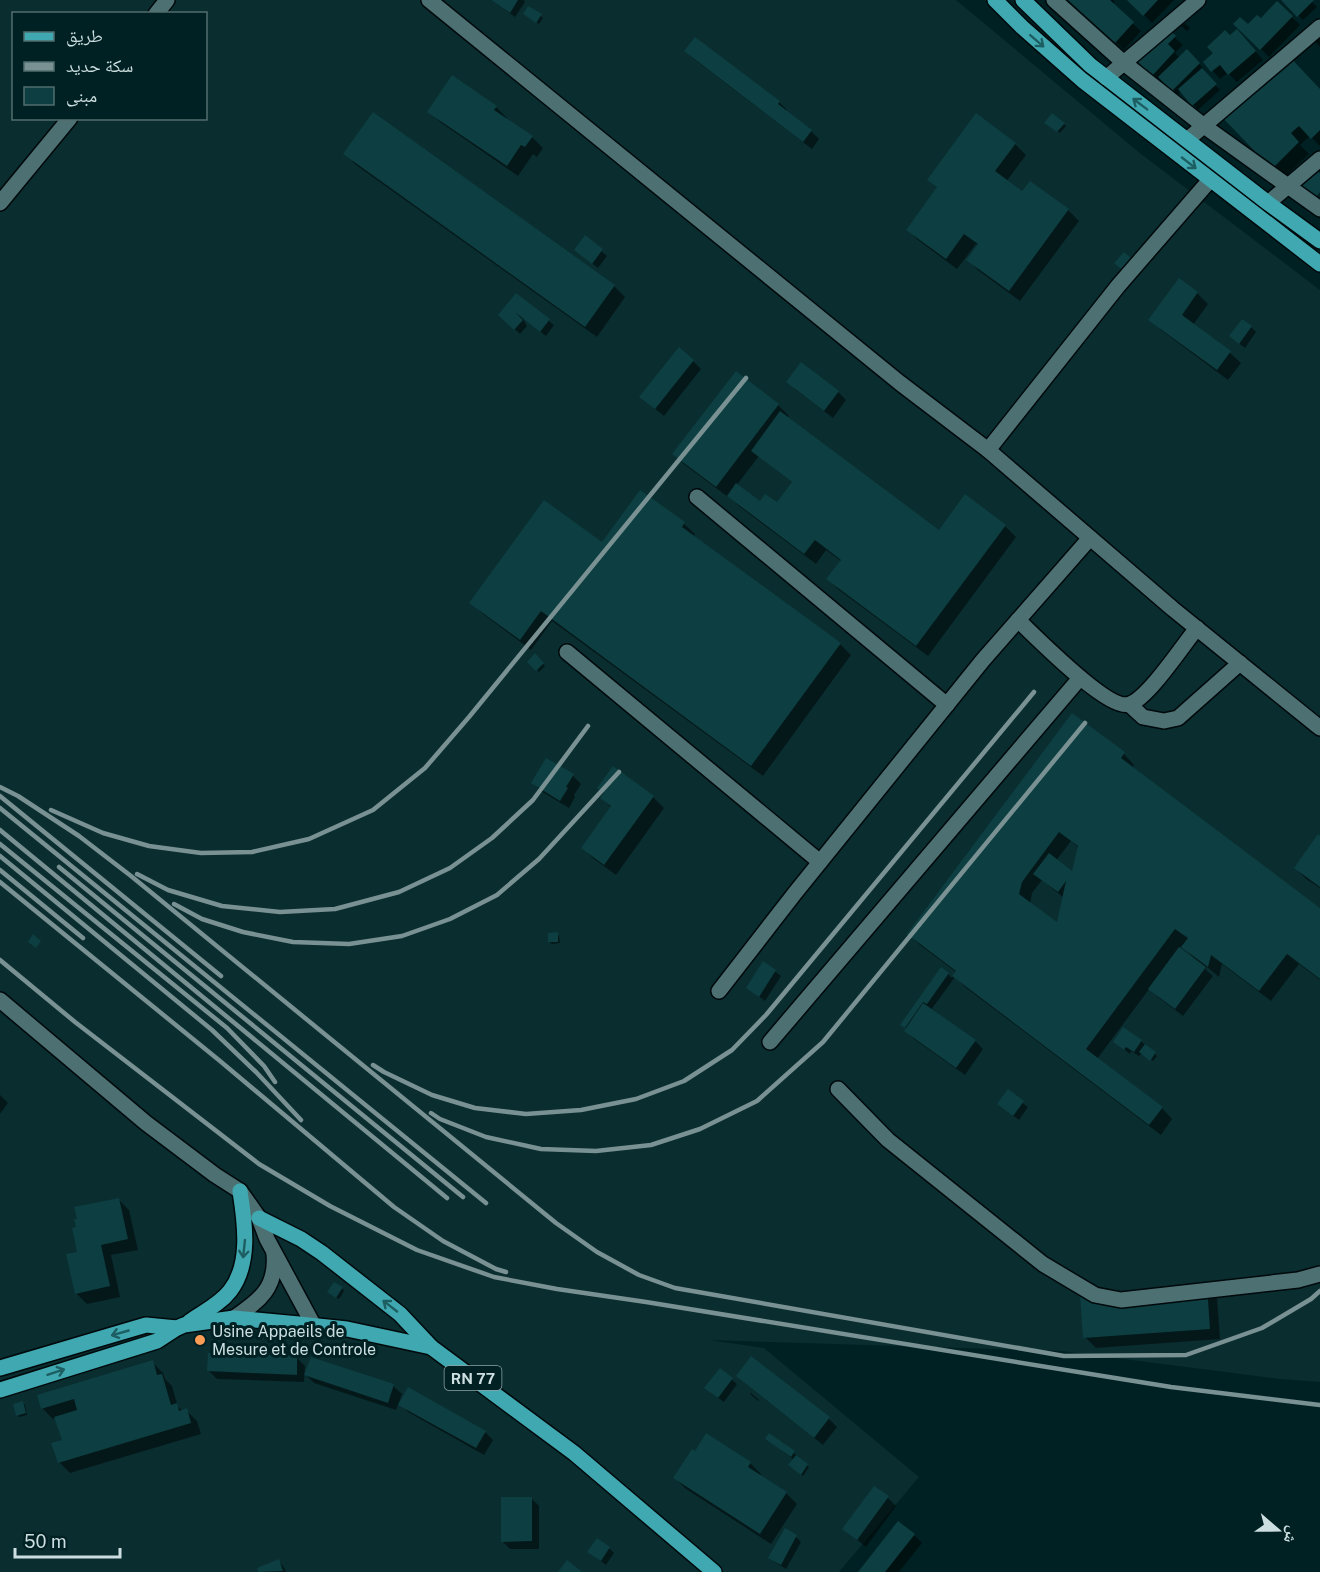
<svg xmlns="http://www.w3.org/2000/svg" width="1320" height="1572" font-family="'Public Sans','Noto Naskh Arabic',sans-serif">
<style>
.built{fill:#0a2d30;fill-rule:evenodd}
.shadow{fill:#0007;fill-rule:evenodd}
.building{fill:#0d3e41;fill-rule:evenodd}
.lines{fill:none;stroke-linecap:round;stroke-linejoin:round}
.minor-casing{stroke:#00090b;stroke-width:18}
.major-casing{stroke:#00090b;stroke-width:18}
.minor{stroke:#4d7073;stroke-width:15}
.major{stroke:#40a8b0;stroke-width:15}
.rail{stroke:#799192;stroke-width:4.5}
.oneway{stroke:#1d5e62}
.poi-dot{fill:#fd9d55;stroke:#002123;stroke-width:2}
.labels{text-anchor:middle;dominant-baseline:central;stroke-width:6;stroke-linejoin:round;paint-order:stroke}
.shield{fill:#002123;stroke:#8fa5a7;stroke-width:1.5}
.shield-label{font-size:15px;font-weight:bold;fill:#ccdedf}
.poi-label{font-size:16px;fill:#ccdedf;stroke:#002123;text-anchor:start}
</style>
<rect width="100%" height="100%" fill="#002123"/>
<path class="built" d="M0,0H956L1141,154L1320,290V1382L1280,1379L1061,1351L709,1340L764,1348L919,1477L839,1572H0ZM14,14H206V118H14Z"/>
<g class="shadow">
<polygon points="491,0 524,0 525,2 515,17"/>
<polygon points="1070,0 1113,0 1115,2 1112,5 1141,31 1124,50"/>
<polygon points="1129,0 1174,0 1152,23"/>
<polygon points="1283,0 1310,0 1317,7 1303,20"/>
<polygon points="1277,3 1300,25 1269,57 1236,24 1248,26 1261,20"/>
<polygon points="527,16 541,16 543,18 539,24"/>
<polygon points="1182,21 1190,28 1187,31 1179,24"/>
<polygon points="1164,27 1183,45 1175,53 1180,58 1187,51 1204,69 1202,71 1220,90 1198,110 1181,91 1178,95 1164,80 1161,83 1136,58"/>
<polygon points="1320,30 1320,47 1312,38"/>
<polygon points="1230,37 1245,39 1263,60 1237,82 1228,73 1220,79 1205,62"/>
<polygon points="686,51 779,102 787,110 786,112 811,131 819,139 812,149 694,59"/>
<polygon points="453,77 496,107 507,118 506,120 532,137 543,148 537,157 533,154 518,176 440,122 429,111"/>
<polygon points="1320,90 1320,146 1310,136 1300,145 1309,154 1283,179 1220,113"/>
<polygon points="1064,124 1066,126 1060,133 1048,125"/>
<polygon points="1015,144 1026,155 1006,182 1022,193 1068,210 1079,221 1020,301 979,271 968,260 978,245 976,244 957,269 918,240 907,229 938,188 929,179"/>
<polygon points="345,154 614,286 625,297 597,337 356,165"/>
<polygon points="586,238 607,256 598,268 581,255"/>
<polygon points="1179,280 1197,293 1208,304 1193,325 1230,353 1241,363 1228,380 1161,330 1150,320"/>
<polygon points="516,295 554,325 546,336 522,317 527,326 520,334 500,315"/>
<polygon points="1251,327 1256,332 1245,348 1236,341"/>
<polygon points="693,361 701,369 664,416 649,404"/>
<polygon points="801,364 838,392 846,400 833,418 796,390 788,382"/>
<path d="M736,373L778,405L789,416L787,418L939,532L1005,526L1016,537L928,656L839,590L828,579L841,561L826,550L816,564L740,507L729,496L728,497L685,465L674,454ZM759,456L793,483L777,505L760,503L736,486Z"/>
<polygon points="641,492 684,524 695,534 693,537 840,644 851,655 763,776 552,621 531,650 482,613 471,602 602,544"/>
<polygon points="535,656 545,666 539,672 529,662"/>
<path d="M1124,754L1134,765L1132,768L1320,910V980L1299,964L1271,1001L1222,964L1219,977L1207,967L1205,969L1213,976L1183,1016L1158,997L1150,988L1097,1059L1162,1108L1172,1119L1161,1135L965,987L955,977L931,1010L975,1041L983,1049L965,1075L914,1039L906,1031L907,1029L902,1025L948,974L952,978L956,972L920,945L909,934ZM1071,841L1079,848L1073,873L1056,861ZM1042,880L1064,898L1058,925L1030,904L1032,893ZM1182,946L1194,958L1192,959L1179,949Z"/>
<polygon points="573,776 581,784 574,795 575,797 569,808 541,791 533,783"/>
<polygon points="653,797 664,808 616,875 594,859 583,848 612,808 602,798"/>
<polygon points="1320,837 1320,888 1306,879 1296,868"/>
<polygon points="557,934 559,936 560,943 552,944 550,942"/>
<polygon points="764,963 781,976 765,1001 748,988"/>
<polygon points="1141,1041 1157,1056 1153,1061 1142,1053 1139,1056 1131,1051 1130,1054 1115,1042"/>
<polygon points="1008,1092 1028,1107 1019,1120 1004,1109"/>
<polygon points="0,1095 8,1103 0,1114"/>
<polygon points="118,1199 129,1210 138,1250 111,1255 120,1297 87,1304 76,1293 79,1253"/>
<polygon points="1206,1287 1217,1298 1220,1339 1096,1348 1085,1337"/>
<polygon points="342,1288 344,1291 339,1299 331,1294"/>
<polygon points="297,1358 305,1366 304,1382 217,1379 209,1371"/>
<polygon points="752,1358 829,1419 837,1427 823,1445 746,1384 738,1376"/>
<polygon points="152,1362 163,1373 165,1379 172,1386 178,1407 183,1411 186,1410 197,1421 201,1434 70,1473 59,1462 63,1441 56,1418 53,1419 42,1408"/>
<polygon points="720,1370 737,1384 724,1402 711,1393"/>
<polygon points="306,1375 393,1386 402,1394 396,1410 314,1383"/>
<polygon points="751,1393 759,1400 758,1401 750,1394"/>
<polygon points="22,1402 25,1405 27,1415 19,1417 17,1415"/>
<polygon points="399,1403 485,1432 493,1440 484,1455 408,1412"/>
<polygon points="770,1436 794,1453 799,1458 798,1459 809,1467 803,1476 792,1467 794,1460 767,1439"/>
<polygon points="750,1463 761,1474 760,1476 786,1493 797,1504 771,1544 686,1489 675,1478"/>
<polygon points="531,1498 539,1506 539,1549 510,1549 502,1541"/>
<polygon points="888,1498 896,1506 866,1547 844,1529"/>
<polygon points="785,1530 796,1537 801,1542 786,1569 775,1562 770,1557"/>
<polygon points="914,1535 922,1543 899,1572 860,1572"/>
<polygon points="609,1548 614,1553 606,1565 589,1552"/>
<polygon points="278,1561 283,1566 286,1572 260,1572 259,1569"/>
</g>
<g class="building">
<polygon points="491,0 518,0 510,13"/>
<polygon points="1068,0 1110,0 1134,22 1115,43"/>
<polygon points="1127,0 1158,0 1143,16"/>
<polygon points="1281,0 1314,0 1297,17"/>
<polygon points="1277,1 1293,16 1260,50 1233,24 1240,17 1248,24 1257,15 1261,18"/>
<polygon points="528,6 542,14 536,23 523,14"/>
<polygon points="1164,25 1176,36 1168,44 1175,51 1152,76 1134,58"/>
<polygon points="1237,29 1256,51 1228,75 1220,65 1211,72 1203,62 1213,53 1207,47 1225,30 1230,35"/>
<polygon points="695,37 780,101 778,104 812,130 803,142 684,51"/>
<polygon points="1187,49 1200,63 1172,91 1158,77"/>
<polygon points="1285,52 1320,89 1320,130 1311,139 1299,126 1291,133 1299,142 1272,169 1218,113 1256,76 1253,73 1264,63 1269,68"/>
<polygon points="1202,68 1217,84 1192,106 1178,89"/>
<polygon points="452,75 497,106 494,110 533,136 525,147 521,145 507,166 427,112"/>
<polygon points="373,112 615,285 585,327 343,154"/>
<polygon points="976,113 1016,143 995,171 1022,191 1030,181 1069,209 1009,291 966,260 978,244 964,234 946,259 906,230 937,187 927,180"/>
<polygon points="1052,113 1065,123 1057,132 1044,123"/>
<polygon points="1308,163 1320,173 1320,192 1316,197 1294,179"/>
<polygon points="585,235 603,249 592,264 574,250"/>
<polygon points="1124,252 1137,263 1128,275 1114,263"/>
<polygon points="1179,278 1198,292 1182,315 1231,351 1217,370 1148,320"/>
<polygon points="516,293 550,319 540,332 515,312 523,320 514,330 498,315"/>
<polygon points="1242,319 1252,326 1239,344 1229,336"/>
<polygon points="679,347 694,360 655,409 639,397"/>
<polygon points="801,362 839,391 824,411 786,382"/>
<polygon points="736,371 779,404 716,487 672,454"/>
<polygon points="780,411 939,530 965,494 1006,525 916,646 826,579 841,560 815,540 804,554 727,496 736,483 760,501 765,494 777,502 792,482 751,451"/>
<polygon points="640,490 685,522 682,527 841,643 751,766 541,611 520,640 469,603 544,500 602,542"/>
<polygon points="535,653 544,663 536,671 527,662"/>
<path d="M1072,713L1125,752L1121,758L1320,908V979L1287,954L1259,991L1211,955L1208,967L1181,947L1188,938L1175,929L1086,1049L1163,1107L1149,1125L952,976L956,971L907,934ZM1059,832L1078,846L1072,871L1049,853L1033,874L1058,892L1066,881L1057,922L1019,894L1022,882Z"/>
<polygon points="546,758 574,774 566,787 568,788 560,801 531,783"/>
<polygon points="613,766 654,796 604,865 581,848 611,806 600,798 604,793 597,788"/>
<polygon points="1318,834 1320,836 1320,887 1294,868"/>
<polygon points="558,932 558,942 548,942 548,933"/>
<polygon points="33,934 41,941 36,948 28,942"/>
<polygon points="1179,947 1206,967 1175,1009 1148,989"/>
<polygon points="763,961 776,970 759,997 746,988"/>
<polygon points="941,967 949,973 927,1004 923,1002 905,1028 900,1025"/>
<polygon points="923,1003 976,1040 956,1068 904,1031"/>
<polygon points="1123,1027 1142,1040 1134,1052 1126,1047 1124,1050 1113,1042"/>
<polygon points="1145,1044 1156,1052 1150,1061 1139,1052"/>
<polygon points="1008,1089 1024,1101 1013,1116 997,1104"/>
<polygon points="119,1198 128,1239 101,1245 110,1286 75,1294 66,1254 77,1252 72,1228 76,1227 74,1219 77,1219 74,1207"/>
<polygon points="334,1282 343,1287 336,1298 327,1292"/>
<polygon points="1207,1286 1210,1329 1083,1338 1080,1295"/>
<polygon points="208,1353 297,1356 297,1375 207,1371"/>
<polygon points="751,1356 830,1417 814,1438 736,1376"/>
<polygon points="311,1357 394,1384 388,1403 304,1375"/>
<polygon points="153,1360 157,1375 162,1374 171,1405 177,1403 179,1411 187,1408 191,1423 58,1463 51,1443 62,1440 54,1417 77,1410 74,1399 41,1409 37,1395"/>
<polygon points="720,1368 733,1378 718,1398 704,1388"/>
<polygon points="408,1387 486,1431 476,1448 398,1405"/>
<polygon points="23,1401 26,1413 16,1416 13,1404"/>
<polygon points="706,1433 751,1462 748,1467 787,1492 760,1534 673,1478 692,1449 695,1451"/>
<polygon points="769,1433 795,1451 791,1457 765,1439"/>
<polygon points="796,1455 808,1464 801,1475 788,1465"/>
<polygon points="874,1486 889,1496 857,1540 842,1529"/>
<polygon points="501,1497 532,1497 532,1541 501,1542"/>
<polygon points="898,1521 915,1534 885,1572 858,1572"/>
<polygon points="785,1528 797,1535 781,1565 768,1558"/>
<polygon points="597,1538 610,1547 601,1561 587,1552"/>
<polygon points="279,1559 283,1571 258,1572 257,1568"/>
<polygon points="567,1560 582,1572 558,1572"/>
</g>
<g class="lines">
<g class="minor-casing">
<g id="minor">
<polyline points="429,0 900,383 988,450 1173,609 1320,728"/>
<polyline points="1054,0 1124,63 1204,126 1320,209"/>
<polyline points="156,14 167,0"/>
<polyline points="1106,78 1198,0"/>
<polyline points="1187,140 1320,27"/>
<polyline points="0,203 70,118"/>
<polyline points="1268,203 1320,159"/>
<polyline points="988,450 1118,286 1210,180"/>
<polyline points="697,497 947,705"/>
<path d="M1018,620C1035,636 1109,712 1130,704C1149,697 1183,645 1197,628"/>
<polyline points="567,652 820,862"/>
<polyline points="1130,705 1143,717 1164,721 1178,718 1240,663"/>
<polyline points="719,991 795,893 983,660 1090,538"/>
<polyline points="0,1000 146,1123 215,1175 240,1191 259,1218 267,1239 314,1326"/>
<polyline points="770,1042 1080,678"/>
<polyline points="838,1089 888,1140 1043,1264 1095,1295 1121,1300 1298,1280 1320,1274"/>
<path d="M234,1318C259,1301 277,1288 274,1254"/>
</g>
</g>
<g class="major-casing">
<g id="major">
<polyline points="995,0 1022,27 1082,80 1320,264"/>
<polyline points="1023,0 1090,65 1268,203 1320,241"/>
<polyline points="259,1218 301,1239 322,1253 400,1314 431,1347"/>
<path d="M189,1322C203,1312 219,1305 230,1291C251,1264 245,1223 240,1191"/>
<polyline points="0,1368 146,1325 177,1328"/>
<polyline points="0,1390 157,1341 177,1328 184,1325 234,1318 299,1324 347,1329 431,1347 574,1453 714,1572"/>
</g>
</g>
<use href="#minor" class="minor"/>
<use href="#major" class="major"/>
<g class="rail">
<polyline points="0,787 18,796 79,836 131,876 556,1223 597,1252 639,1275 675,1288 1064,1356 1186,1355 1262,1328 1311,1299 1320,1291"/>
<polyline points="0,796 221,976"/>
<polyline points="0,808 486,1203"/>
<polyline points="51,810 103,833 149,846 201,853 252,852 309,839 373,810 425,768 469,717 746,378"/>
<polyline points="0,830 447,1198"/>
<polyline points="0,844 227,1028 264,1066 275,1082"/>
<polyline points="0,856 212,1030 256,1072 301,1120"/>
<polyline points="59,867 463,1197"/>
<polyline points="0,870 83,938"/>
<polyline points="137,874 168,890 222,906 280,912 335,909 399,892 450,868 492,838 533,800 588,726"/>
<polyline points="0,882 220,1061 394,1207 443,1241 496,1269 506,1272"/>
<polyline points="174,904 202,919 243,932 293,942 349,944 402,936 450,919 497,895 539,859 619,772"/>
<polyline points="0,960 75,1022 259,1164 330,1206 417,1250 494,1277 557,1289 646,1302 1171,1387 1320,1405"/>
<polyline points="373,1065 384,1072 432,1095 475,1108 526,1114 581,1110 636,1099 684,1081 732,1050 766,1015 1034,692"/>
<polyline points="431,1113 440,1119 486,1137 541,1149 596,1151 651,1145 700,1129 757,1101 823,1042 1085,723"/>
</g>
</g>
<defs><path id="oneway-shaft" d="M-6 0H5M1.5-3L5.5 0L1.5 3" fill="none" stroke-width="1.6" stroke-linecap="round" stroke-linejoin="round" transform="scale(1.5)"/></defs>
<g class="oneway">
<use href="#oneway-shaft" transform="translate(1037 41) rotate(41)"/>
<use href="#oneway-shaft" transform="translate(1140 104) rotate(-143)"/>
<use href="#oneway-shaft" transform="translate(1189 163) rotate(38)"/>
<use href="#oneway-shaft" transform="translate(244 1249) rotate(96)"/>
<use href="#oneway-shaft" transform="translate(390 1306) rotate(-142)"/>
<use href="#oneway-shaft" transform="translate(120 1333) rotate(164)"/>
<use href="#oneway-shaft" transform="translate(56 1372) rotate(-18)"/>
</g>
<circle class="poi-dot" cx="200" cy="1340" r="6"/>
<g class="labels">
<rect class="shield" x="444.5" y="1366" width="57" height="24" rx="4.5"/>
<g class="shield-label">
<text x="473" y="1378">RN 77</text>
</g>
<g class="poi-label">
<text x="212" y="1331">Usine Appaeils de<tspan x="212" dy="18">Mesure et de Controle</tspan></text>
</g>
</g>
<rect x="12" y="12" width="195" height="108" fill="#002123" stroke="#526d6e" stroke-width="1.5"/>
<rect x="24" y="32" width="30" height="9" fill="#40a8b0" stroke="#526d6e" stroke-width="1.5"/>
<text x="66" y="42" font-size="18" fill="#ccdedf">طريق</text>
<rect x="24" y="62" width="30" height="9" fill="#799192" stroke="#526d6e" stroke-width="1.5"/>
<text x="66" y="72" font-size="18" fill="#ccdedf">سكة حديد</text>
<rect x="24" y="87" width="30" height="18" fill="#0d3e41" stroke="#526d6e" stroke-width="1.5"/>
<text x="66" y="102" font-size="18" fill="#ccdedf">مبنى</text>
<g transform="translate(1278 1530) rotate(110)" stroke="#002123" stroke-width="4.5" paint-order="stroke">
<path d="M0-4.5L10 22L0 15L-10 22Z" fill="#ccdedf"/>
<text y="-9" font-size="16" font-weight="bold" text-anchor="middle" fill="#ccdedf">ش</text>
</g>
<path d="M15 1548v9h105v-9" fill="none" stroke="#ccdedf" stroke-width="3"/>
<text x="24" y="1548" font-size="18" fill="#ccdedf" stroke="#002123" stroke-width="4.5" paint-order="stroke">50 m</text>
</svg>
